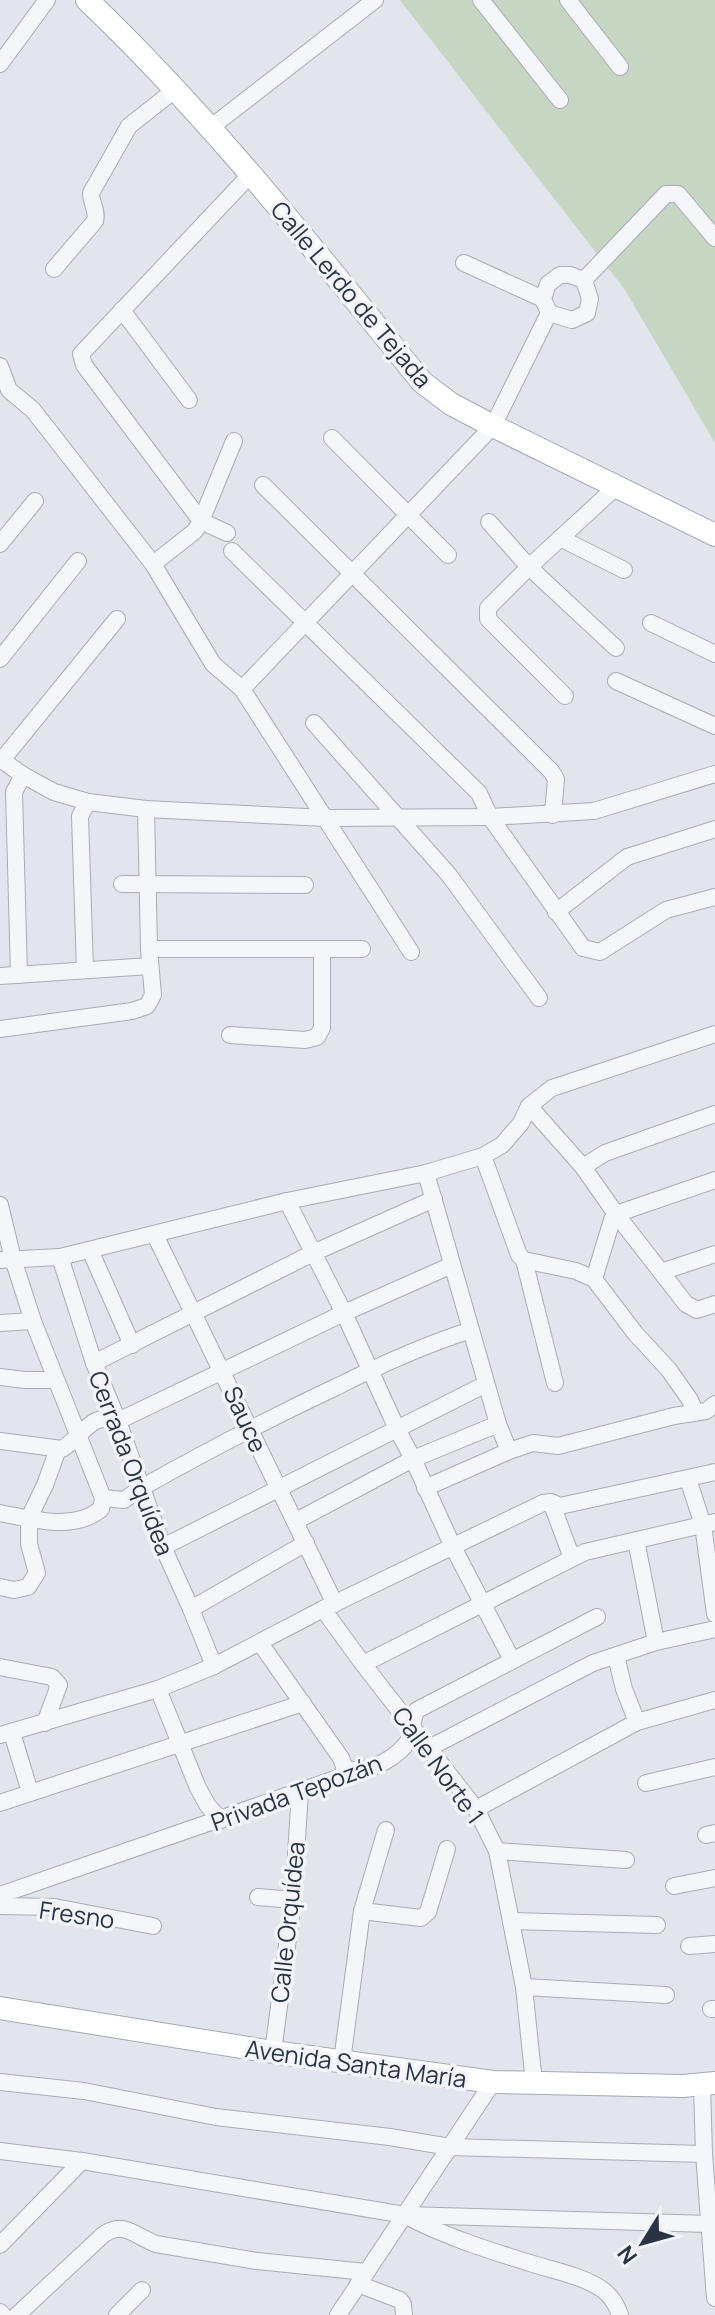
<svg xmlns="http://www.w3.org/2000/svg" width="715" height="2315" font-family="Manrope,sans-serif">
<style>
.green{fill:#c7d5c3}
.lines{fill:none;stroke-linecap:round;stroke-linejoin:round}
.minor-casing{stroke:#a7acb5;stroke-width:18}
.major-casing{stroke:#a1a9b7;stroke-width:24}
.minor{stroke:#f5f6f9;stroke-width:16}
.major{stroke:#fff;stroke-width:22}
.labels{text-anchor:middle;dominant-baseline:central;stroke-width:7;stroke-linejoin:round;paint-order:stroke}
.street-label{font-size:24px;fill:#293343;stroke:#f2f4f8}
</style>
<rect width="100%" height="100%" fill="#e2e5eb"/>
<polygon class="green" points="400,0 715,0 715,443 625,290"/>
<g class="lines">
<g class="minor-casing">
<g id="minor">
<polyline points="481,0 560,100"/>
<polyline points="568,0 620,67"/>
<polyline points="0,64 47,0"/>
<polyline points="210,128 375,0"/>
<polyline points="464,263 543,299"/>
<path d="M54,269L95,221C98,211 91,203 91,193L129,126L176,89"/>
<polygon points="560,275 570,275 584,280 590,299 587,313 572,320 549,313 543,299 548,284"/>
<polyline points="584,280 666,194 678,194 715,238"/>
<polyline points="122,310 189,400"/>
<polyline points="0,366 9,390 33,410 153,564 213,664 242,689 411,952"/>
<polyline points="332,438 448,555"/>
<polyline points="263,485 551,771 556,779 553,815"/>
<polyline points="489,522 529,567 616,648"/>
<polyline points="227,533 201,521 84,365 81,354 251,174"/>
<polyline points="560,538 624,570"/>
<polyline points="0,544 35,501"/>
<polyline points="232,551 479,793 490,817 583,948 600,952 666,910 715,897"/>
<polyline points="153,564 195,531 201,521 234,441"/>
<polyline points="651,623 715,654"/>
<polyline points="0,659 78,561"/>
<polyline points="616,681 715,726"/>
<polyline points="242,689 493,426 549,313"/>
<polyline points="565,696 488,619 488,608 529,567 616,487"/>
<polyline points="314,723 449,875 539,998"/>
<polyline points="0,759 23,775 54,792 88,802 146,809 326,818 490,817 594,811 715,774"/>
<polyline points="2,760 117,619"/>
<polyline points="122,884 305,885"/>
<polyline points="556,912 627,857 715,829"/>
<polyline points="149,949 362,949"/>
<polyline points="85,970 80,816 88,802"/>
<polyline points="19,975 14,792 23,775"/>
<polyline points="0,976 150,966"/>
<polyline points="0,1029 132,1011 147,1006 153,995 149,949 146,809"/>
<polyline points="230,1035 305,1040 317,1037 322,1028 322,949"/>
<polyline points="529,1106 583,1167 616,1214 686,1304 697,1310 715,1304"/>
<polyline points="483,1156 519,1255 524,1260 576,1271 594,1279 635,1333 669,1370 690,1400 695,1412"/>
<polyline points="583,1167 605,1153 715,1114"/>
<polyline points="426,1173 498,1424 509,1451"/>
<polyline points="287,1201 344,1313 397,1429 413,1459 453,1547 512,1660"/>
<path d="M0,1205L13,1259L33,1321L103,1498L101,1509C73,1532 33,1519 0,1513"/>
<polyline points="155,1235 335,1604"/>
<polyline points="90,1250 132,1345"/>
<polyline points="60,1257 94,1363 118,1421 163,1547 191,1609 214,1666"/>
<polyline points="0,1260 60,1257 287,1201 426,1173 483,1156 502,1145 521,1123 529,1106 552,1088 715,1034"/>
<polyline points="524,1260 555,1383"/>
<polyline points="661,1272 715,1254"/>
<polyline points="594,1279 612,1220 616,1214 715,1180"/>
<polyline points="0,1323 33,1321"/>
<polyline points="94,1363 313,1253 434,1199"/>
<polyline points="0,1377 25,1380 55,1380"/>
<path d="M0,1441L62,1449C82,1437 92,1410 118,1421L344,1313L452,1265"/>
<polyline points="688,1479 703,1525 715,1614"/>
<polyline points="425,1488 509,1451 533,1443 558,1446 674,1416 706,1411 715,1404"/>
<path d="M103,1498L124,1500L141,1488C205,1452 270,1418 336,1387C380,1365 424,1345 471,1330"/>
<polyline points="551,1502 572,1558"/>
<polyline points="296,1521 413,1459 498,1424"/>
<polyline points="636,1540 656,1642"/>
<polyline points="163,1547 486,1384"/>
<polyline points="0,1587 14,1590 28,1587 37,1573 29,1544 29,1518 45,1485 58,1449"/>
<polyline points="191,1609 306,1543"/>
<polyline points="323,1609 363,1664 476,1809 497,1851 524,1987 534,2083"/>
<polyline points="260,1643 341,1758 345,1769"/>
<polyline points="616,1656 624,1689 637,1722"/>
<polyline points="363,1664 585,1552 715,1522"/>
<polyline points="0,1667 52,1677 59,1685 45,1723"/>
<polyline points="158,1689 198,1788 208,1806 221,1820"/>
<polyline points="12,1733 30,1792"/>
<polyline points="0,1735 158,1689 214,1666 323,1609 543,1503 551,1502 560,1506 715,1472"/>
<polyline points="429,1748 593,1663 656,1642 715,1629"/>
<polyline points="646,1783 715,1767"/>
<polyline points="0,1803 303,1703"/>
<polyline points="476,1809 637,1722 715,1700"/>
<polyline points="706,1835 715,1833"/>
<polyline points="497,1851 626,1860"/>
<polyline points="674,1886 715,1878"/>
<path d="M0,1895L335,1779L341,1776L345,1769C351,1770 358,1771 364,1769C380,1767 406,1751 411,1735C413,1725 412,1718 417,1710L597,1617"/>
<polyline points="258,1897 293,1900"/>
<polyline points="0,1906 55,1907 153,1926"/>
<polyline points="362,1911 421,1918 428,1912 447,1849"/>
<polyline points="511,1921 657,1925"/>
<polyline points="689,1946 715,1944"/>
<polyline points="524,1987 666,1995"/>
<polyline points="711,2009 715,2009"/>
<polyline points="273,2052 293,1900 300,1792"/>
<polyline points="342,2061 362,1911 386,1830"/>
<polyline points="0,2082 84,2091 216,2117 390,2137 450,2147 704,2154"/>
<polyline points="702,2085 704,2154 715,2298"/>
<polyline points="0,2151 82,2161 405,2215 709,2224"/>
<path d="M410,2218C449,2238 491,2251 533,2264C556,2271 583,2276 603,2290C612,2297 616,2304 620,2315"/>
<polyline points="0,2245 82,2161"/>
<polyline points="358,2284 400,2300 403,2304 404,2315"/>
<polyline points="0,2312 3,2315"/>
<path d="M17,2315L103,2235C124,2220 135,2236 156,2244L257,2261L366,2272"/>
<polyline points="117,2315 142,2290"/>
<polyline points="338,2315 493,2082"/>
</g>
</g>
<g class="major-casing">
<g id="major">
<path d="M87,0C210,117 315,251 422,382L451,404L493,426L715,535"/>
<polyline points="0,2008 273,2052 493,2082 683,2086 715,2083"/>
</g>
</g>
<use href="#minor" class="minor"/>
<use href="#major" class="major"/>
</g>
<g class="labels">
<g class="street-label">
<text transform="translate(352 294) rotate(50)">Calle Lerdo de Tejada</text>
<text transform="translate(246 1419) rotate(65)">Sauce</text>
<text transform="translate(132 1463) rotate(69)">Cerrada Orquídea</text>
<text transform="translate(439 1765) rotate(54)">Calle Norte 1</text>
<text transform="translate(296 1792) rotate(-20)">Privada Tepozán</text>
<text transform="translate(77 1914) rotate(8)">Fresno</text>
<text transform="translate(287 1922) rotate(-84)">Calle Orquídea</text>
<text transform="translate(356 2063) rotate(8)">Avenida Santa María</text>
</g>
</g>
<g transform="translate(643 2243) rotate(233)" stroke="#f2f4f8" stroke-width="6" paint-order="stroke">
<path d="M0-6L14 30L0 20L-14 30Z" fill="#293343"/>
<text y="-12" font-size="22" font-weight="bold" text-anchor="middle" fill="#293343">N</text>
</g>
</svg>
